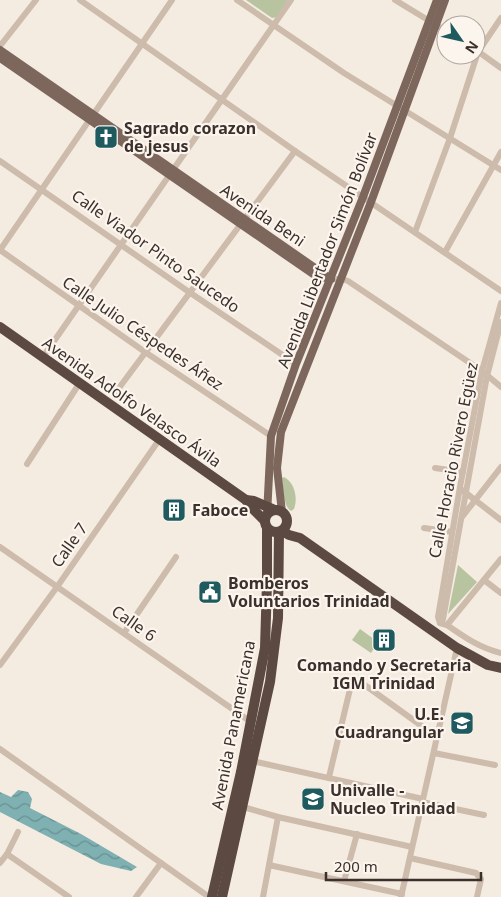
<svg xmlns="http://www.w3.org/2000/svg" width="501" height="897" font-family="'Noto Sans',sans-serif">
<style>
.green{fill:#b8c4a0}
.water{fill:url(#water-waves)}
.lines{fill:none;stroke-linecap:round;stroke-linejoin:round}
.minor{stroke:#cdbbac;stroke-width:6}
.major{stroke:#7d675c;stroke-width:8}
.highway{stroke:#5c4a42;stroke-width:10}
.labels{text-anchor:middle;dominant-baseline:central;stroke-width:4.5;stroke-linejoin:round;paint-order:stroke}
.poi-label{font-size:16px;font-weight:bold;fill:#3b302b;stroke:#fbf5ee;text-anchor:start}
.street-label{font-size:16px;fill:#3b302b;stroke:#fbf5ee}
</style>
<defs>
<pattern id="water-waves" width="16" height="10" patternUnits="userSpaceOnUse" patternTransform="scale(1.25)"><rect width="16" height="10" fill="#7fb0b2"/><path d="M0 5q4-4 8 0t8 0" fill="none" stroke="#699091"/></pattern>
</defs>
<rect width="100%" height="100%" fill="#f4ebe1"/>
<g class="green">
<polygon points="246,0 288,0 277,17 272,18"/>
<path d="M284,477C295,483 298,498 294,509L291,511C283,506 283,488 282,478Z"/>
<polygon points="458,565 477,582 448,614"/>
<polygon points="360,629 378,642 371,653 352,640"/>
</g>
<polygon class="water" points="18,790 28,792 32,799 30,808 81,834 137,867 131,871 101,864 0,812 0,792 11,797"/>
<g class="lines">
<g class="minor">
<polyline points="80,0 295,151 501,291"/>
<polyline points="237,0 344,73 501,170"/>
<polyline points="395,0 446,31"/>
<polyline points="0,46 36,0"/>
<polyline points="476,50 501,68"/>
<polyline points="0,161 189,292 296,364"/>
<polyline points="415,232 450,138 478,52 501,18"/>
<polyline points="0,250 145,352 271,436"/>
<polyline points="0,250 172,0"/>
<polyline points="445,252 501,152"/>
<polyline points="331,279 342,279 348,281 482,371 501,387"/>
<polyline points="43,357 291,0"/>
<polyline points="116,392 295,151"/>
<polyline points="27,464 79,384"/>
<polyline points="435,468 463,472"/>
<polyline points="462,490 501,520"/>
<polyline points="462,517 501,467"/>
<polyline points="424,528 452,532"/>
<polyline points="0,547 251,722"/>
<polyline points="484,580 501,593"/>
<polyline points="440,623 438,617 460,487 482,371 501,303"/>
<polyline points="440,623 443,619 487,376 501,322"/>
<polyline points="440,623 447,625 501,559"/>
<path d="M447,625C464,637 480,648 501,653"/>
<polyline points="124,633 176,557"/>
<polyline points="0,665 57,587 159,440"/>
<polyline points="0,749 209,897"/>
<polyline points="434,753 495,765"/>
<polyline points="252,761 423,799"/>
<polyline points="329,777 351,685 355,680 362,683 437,737"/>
<polyline points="422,802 484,815"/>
<polyline points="243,807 278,817 412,847"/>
<polyline points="7,854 18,832"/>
<polyline points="410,858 476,873 481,879 477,897"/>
<polyline points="0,863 7,854 69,897"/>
<polyline points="269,865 402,894"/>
<polyline points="344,881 357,834"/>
<polyline points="136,897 161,863"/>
<polyline points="263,897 278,817"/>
<polyline points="401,897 457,648"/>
</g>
<g class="major">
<polyline points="0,50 331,279"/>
<polyline points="0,58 316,276 331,279"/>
<polyline points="282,512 277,468 281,432 371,202 445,0"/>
<polyline points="267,515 271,436 296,364 363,197 437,0"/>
</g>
<g class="highway">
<polyline points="0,327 246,500 250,506 265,521"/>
<polyline points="246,500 254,501 275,510"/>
<circle cx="276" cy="521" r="11"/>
<polyline points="282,531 289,535 300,538 457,648 488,665 501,668"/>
<polyline points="212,897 241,772 265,648 267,582 267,528"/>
<polyline points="222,897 270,682 278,618 279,532"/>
</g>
</g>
<defs>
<g id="church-square" transform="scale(1.25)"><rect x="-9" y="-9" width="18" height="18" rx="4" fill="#1f5a5e" stroke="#fbf5ee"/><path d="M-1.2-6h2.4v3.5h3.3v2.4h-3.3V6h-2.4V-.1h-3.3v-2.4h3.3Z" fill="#fff"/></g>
<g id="building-square" transform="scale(1.25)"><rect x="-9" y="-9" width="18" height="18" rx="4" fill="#1f5a5e" stroke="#fbf5ee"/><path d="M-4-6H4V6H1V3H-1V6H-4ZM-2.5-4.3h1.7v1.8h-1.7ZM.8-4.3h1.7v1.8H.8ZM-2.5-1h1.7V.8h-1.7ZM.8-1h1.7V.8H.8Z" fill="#fff"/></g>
<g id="civic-square" transform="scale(1.25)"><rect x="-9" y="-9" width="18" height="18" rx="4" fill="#1f5a5e" stroke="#fbf5ee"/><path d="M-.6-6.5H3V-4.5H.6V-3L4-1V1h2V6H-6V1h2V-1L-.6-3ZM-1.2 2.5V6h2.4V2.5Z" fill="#fff"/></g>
<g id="school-square" transform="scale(1.25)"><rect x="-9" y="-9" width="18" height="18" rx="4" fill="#1f5a5e" stroke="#fbf5ee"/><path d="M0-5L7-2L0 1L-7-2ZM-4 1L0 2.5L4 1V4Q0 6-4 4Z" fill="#fff"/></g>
<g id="university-square" transform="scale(1.25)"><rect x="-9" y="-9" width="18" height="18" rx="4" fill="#1f5a5e" stroke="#fbf5ee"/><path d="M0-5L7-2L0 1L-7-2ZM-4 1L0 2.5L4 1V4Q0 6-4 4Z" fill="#fff"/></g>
</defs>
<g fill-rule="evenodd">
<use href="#church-square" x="106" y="137"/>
<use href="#building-square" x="174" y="510"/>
<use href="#civic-square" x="210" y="592"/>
<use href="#building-square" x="384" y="640"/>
<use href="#school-square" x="462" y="723"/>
<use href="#university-square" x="313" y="799"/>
</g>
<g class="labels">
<g class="poi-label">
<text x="124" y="128">Sagrado corazon<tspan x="124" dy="18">de jesus</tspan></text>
<text x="192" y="510">Faboce</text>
<text x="228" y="583">Bomberos<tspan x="228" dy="18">Voluntarios Trinidad</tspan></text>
<text x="384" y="665" text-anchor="middle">Comando y Secretaria<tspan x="384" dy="18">IGM Trinidad</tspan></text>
<text x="444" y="714" text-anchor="end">U.E.<tspan x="444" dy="18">Cuadrangular</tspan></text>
<text x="330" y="790">Univalle -<tspan x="330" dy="18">Nucleo Trinidad</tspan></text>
</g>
<g class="street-label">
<text transform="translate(263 215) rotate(34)">Avenida Beni</text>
<text transform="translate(327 250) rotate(-69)">Avenida Libertador Simón Bolívar</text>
<text transform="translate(156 251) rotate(35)">Calle Viador Pinto Saucedo</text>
<text transform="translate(143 333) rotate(34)">Calle Julio Céspedes Áñez</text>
<text transform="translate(132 402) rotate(35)">Avenida Adolfo Velasco Ávila</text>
<text transform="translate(453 460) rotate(-79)">Calle Horacio Rivero Egüez</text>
<text transform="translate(69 545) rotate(-55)">Calle 7</text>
<text transform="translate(134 623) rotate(35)">Calle 6</text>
<text transform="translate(233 725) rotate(-79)">Avenida Panamericana</text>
</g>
</g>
<g transform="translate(461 40) rotate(124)"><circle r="24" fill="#fbf5ee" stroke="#aea6a0"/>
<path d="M0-4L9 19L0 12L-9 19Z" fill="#1f5a5e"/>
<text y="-8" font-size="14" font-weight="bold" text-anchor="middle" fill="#3b302b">N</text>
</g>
<path d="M326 872v8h155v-8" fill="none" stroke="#3b302b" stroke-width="2.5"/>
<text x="334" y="872" font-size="15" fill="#3b302b" stroke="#fbf5ee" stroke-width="4" paint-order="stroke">200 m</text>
</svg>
